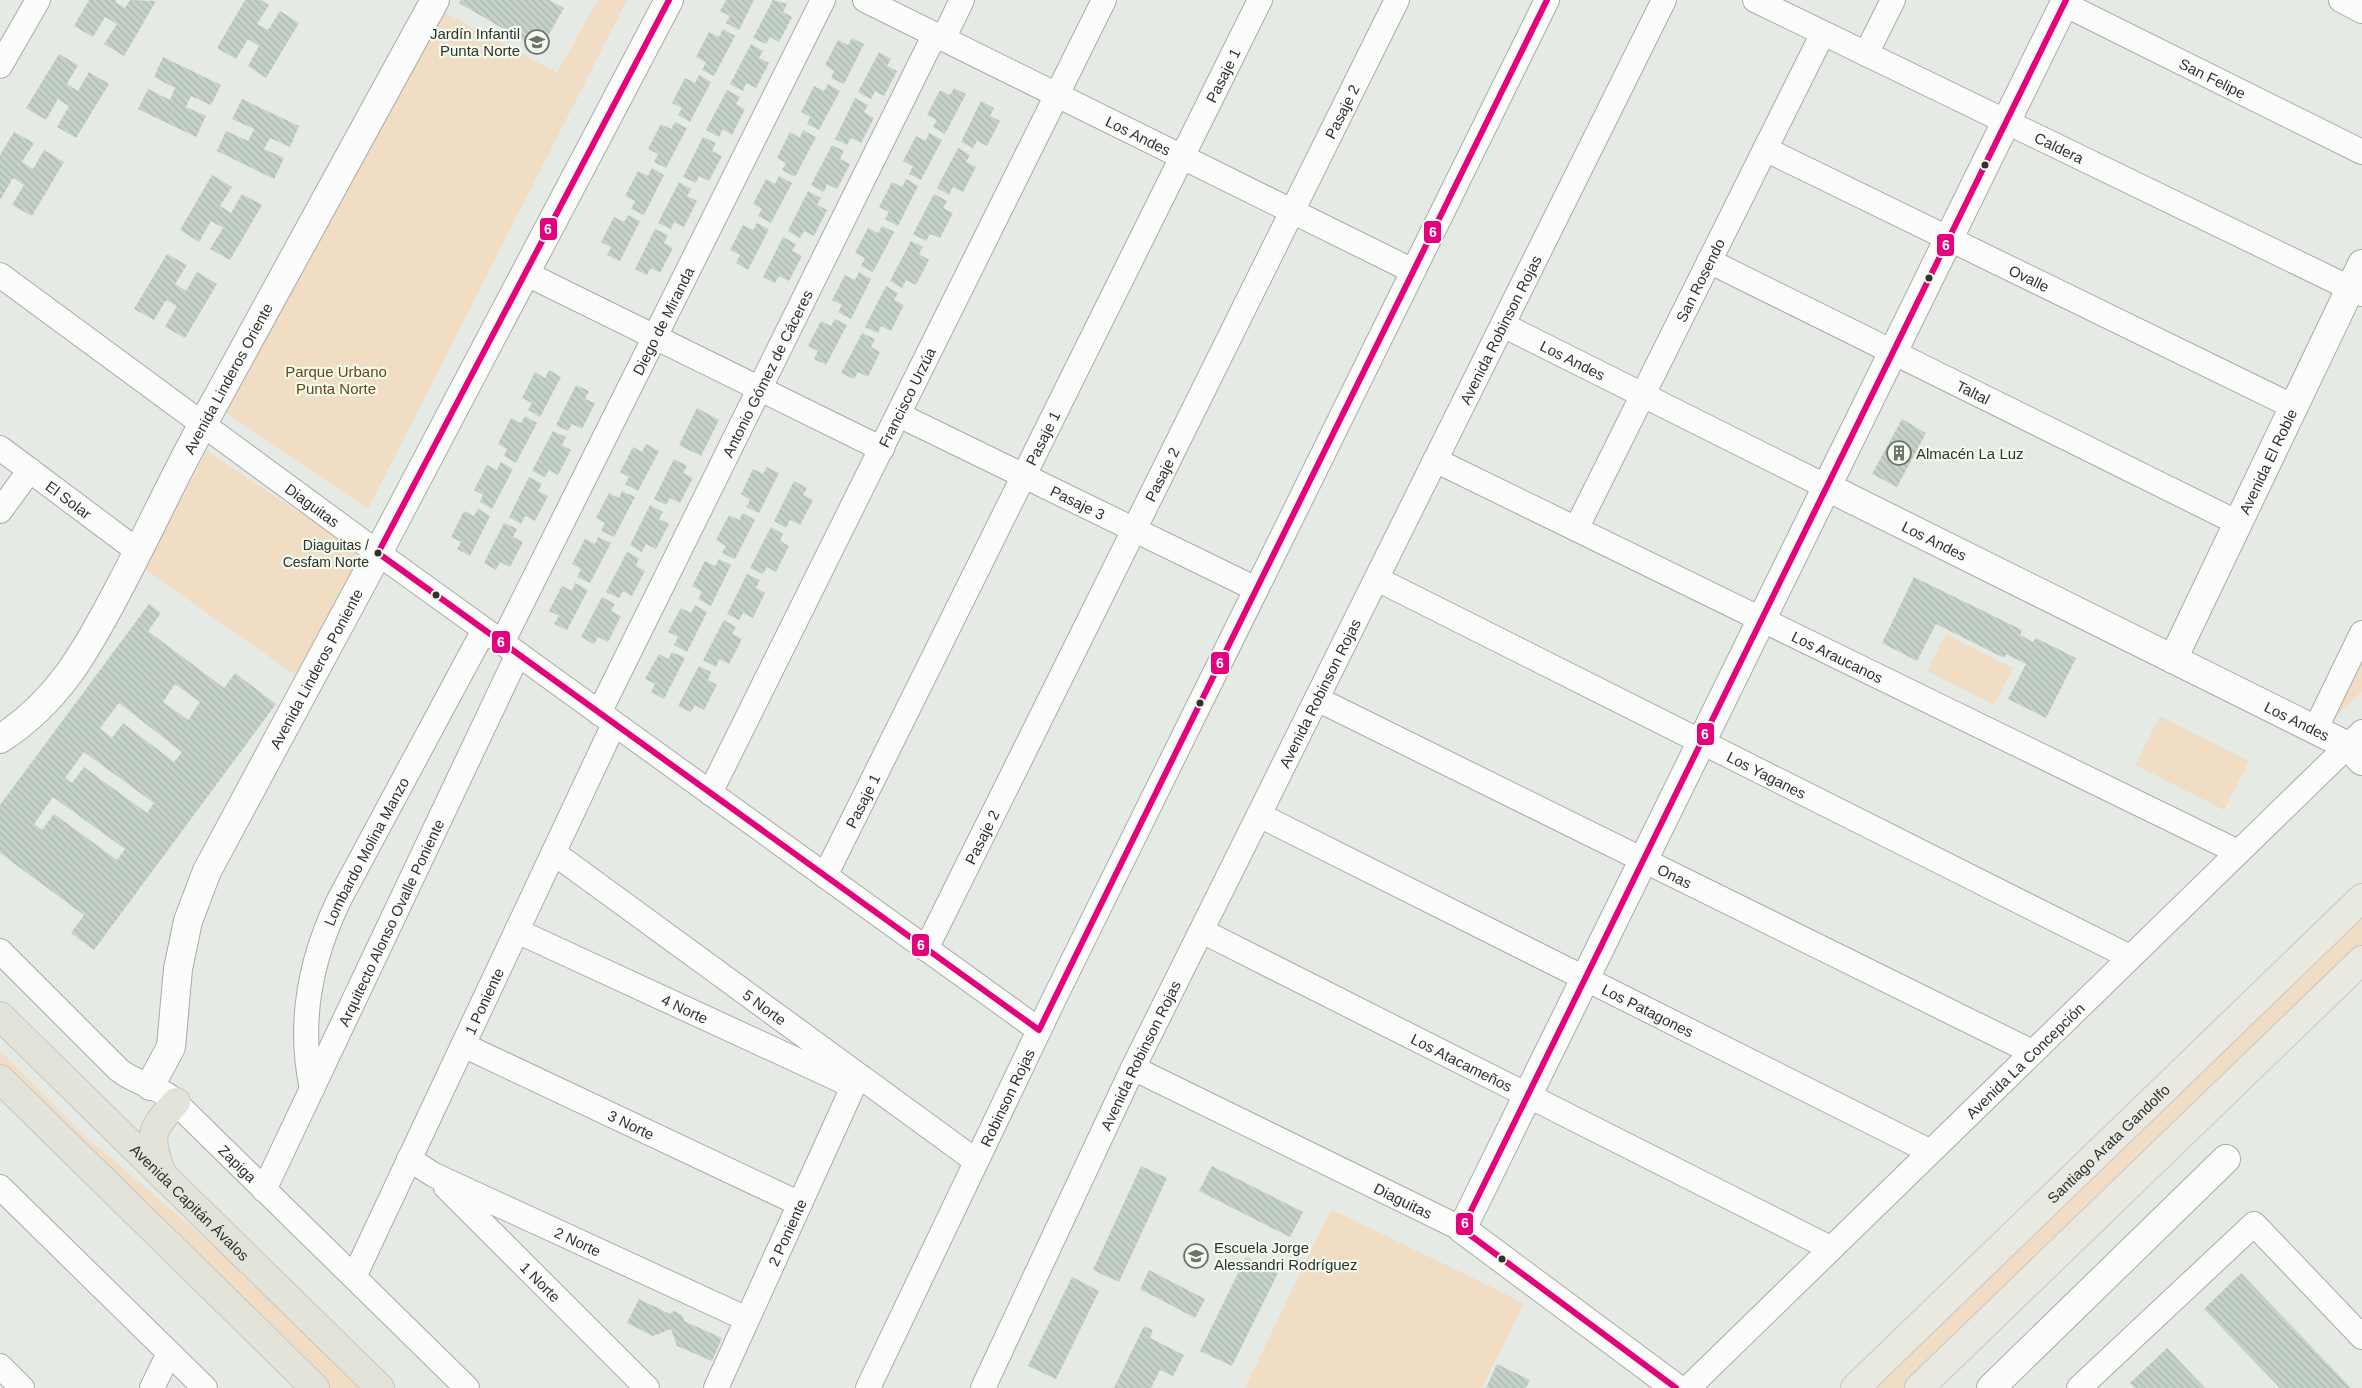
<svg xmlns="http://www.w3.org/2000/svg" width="2362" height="1388" font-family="Arial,sans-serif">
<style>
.green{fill:#f0ddc3}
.building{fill:url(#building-back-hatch);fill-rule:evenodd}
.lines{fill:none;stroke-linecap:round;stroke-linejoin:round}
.minor-casing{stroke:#a8aba6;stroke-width:26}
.tertiary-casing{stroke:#a8aba6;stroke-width:30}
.primary-casing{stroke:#c5c7c3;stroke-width:30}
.trunk-casing{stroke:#c5c7c3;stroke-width:30}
.minor{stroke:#fbfcfb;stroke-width:24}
.tertiary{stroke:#fbfcfb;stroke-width:28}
.primary{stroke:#e9e9e2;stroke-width:28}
.trunk{stroke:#e4e3da;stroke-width:28}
.bus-1-casing{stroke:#f2fbed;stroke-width:10}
.bus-1{stroke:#e5007d;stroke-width:6}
.bus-dot{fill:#2f322d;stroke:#f2fbed;stroke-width:2}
.labels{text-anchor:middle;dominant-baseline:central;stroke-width:4.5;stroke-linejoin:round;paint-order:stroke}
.bus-label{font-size:14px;fill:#2f322d;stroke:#f2fbed;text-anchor:end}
.poi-label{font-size:15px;fill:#2f322d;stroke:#f2fbed;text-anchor:start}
.street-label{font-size:15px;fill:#2f322d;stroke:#f2fbed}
.park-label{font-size:15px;fill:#6a4615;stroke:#f2fbed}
.line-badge{stroke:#f2fbed;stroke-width:2}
.badge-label{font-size:14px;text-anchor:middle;font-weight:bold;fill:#fff}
</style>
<defs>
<pattern id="building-back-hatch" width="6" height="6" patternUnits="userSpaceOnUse" patternTransform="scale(1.25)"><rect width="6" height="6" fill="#c5d2ca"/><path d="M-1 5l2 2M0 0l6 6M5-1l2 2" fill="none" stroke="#aab5ae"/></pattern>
</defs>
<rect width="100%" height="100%" fill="#e6eae4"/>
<g class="green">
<polygon points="598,0 627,0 368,509 221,409 442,11 557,73"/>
<polygon points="207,451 363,555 295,675 143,568"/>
<polygon points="1946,634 2013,668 1994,705 1927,671"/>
<polygon points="2362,660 2362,691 2334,718"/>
<polygon points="2160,716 2249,761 2224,810 2135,765"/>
<polygon points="2362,918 2362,948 1904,1388 1871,1388"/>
<polygon points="0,1050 86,1137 216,1248 312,1338 362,1388 330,1388 0,1064"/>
<polygon points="1331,1209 1524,1303 1482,1388 1245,1388"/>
</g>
<g class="building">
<polygon points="89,0 116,0 115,2 125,8 130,0 156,1 124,56 104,44 117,24 105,17 93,37 74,26"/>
<polygon points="245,0 261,0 269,5 257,24 268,30 280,11 299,23 266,78 248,66 259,46 248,39 236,59 217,48"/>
<polygon points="461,0 549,0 564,8 540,50 459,3"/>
<polygon points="726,0 754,0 739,30 726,23 730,16 720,11"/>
<polygon points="773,0 787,4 783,12 792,17 779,42 770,37 766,44 753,38"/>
<polygon points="723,29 735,36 714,76 702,70 706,62 696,57 709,32 719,37"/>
<polygon points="852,38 864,44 844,84 831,78 834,71 825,65 838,40 848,45"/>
<polygon points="751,44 763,51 759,58 769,63 756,88 746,83 743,91 730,84"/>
<polygon points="879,52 891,59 887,66 897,71 884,96 875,91 871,99 858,92"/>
<polygon points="59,54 78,65 67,84 78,91 89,72 109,84 76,138 57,127 69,106 58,99 46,120 26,108"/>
<polygon points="163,57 221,85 211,105 191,96 186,107 206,116 196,137 138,109 148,89 170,100 175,88 154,77"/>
<polygon points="699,75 711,82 690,122 678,115 682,108 672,103 685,78 695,83"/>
<polygon points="828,84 840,91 819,130 807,124 810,117 801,112 814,86 824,91"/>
<polygon points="954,88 966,94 945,134 933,127 937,120 927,115 940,90 950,95"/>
<polygon points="727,90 740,97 736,104 745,109 732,135 723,129 719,137 706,130"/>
<polygon points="855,98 868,105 864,112 874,118 861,143 851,138 847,145 835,139"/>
<polygon points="242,99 299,126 290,147 270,138 264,149 284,158 274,179 217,151 226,131 248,141 254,129 232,119"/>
<polygon points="981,101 994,108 990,116 1000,121 987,146 977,141 973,148 961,142"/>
<polygon points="675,122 687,128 666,168 654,162 658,154 648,149 661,124 671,129"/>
<polygon points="803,130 816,137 795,177 782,170 786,163 777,158 790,132 800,138"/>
<polygon points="14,132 34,143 22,162 33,169 44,150 64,162 32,216 12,205 24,185 13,178 0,200 0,155"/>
<polygon points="929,133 942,140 921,180 909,174 913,166 903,161 916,136 926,141"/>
<polygon points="703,137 716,143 712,151 722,156 709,181 699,176 696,183 683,177"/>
<polygon points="832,145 844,151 840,159 850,164 837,189 827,184 824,192 811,185"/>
<polygon points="958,148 970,155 966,162 976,167 963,192 953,187 949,195 937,188"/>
<polygon points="652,168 664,175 644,215 631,209 635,201 625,196 638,171 648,176"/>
<polygon points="212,175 232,187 220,206 231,213 242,194 262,205 230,260 210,249 223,228 211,221 199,242 180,230"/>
<polygon points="779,176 792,183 771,223 758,216 762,209 753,204 766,179 775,184"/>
<polygon points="906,179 918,186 898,226 885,219 889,212 879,207 892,182 902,187"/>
<polygon points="679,182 691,189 687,196 697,201 684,227 674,222 671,229 658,223"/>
<polygon points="808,191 821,198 817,205 827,210 814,236 804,231 800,238 788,231"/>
<polygon points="934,194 947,201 943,208 953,213 940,238 930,234 926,241 913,234"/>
<polygon points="628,215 640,221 620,261 607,255 611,247 601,242 614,217 624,222"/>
<polygon points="757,223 769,229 748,270 736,263 740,255 730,250 743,225 753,230"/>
<polygon points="882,226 894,232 873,272 861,266 865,258 855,253 868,228 878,233"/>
<polygon points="655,229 668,235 664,243 673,248 660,273 651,268 647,275 635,269"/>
<polygon points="783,237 796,244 792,251 802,256 789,281 779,276 775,283 763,277"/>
<polygon points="911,241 923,247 919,254 929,260 916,285 906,280 902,288 890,281"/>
<polygon points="167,254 187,265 175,284 186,291 197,272 217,284 185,338 165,327 177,306 166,300 154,320 134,309"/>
<polygon points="859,272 871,279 851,319 838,312 842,305 832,300 845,275 855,280"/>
<polygon points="886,286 898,293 894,300 904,305 891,331 881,326 878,333 865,327"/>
<polygon points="835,319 847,325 826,365 814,359 818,351 808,346 821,321 831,326"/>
<polygon points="862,333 875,339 871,347 880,352 868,377 858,372 854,379 841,373"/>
<polygon points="549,370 561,377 540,417 528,410 532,403 522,398 535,372 545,378"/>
<polygon points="576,385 589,391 585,399 595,403 582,429 572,424 568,431 556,425"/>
<polygon points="697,408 719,420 701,456 679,445"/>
<polygon points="525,416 537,423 516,463 504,456 507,449 498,444 511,418 521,423"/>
<polygon points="1902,419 1926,433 1897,487 1872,474"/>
<polygon points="553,431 566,437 562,445 571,450 558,475 549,470 545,477 532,471"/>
<polygon points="646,444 659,451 638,491 625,484 629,477 620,472 633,447 642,452"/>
<polygon points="674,459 687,466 683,473 693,478 680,503 670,498 666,505 654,499"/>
<polygon points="501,462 513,469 492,509 480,502 483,495 474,490 487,465 497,470"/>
<polygon points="767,467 779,473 759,513 746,507 750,500 741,494 753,469 763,474"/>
<polygon points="529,477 542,484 538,491 548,496 535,521 525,516 521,524 509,517"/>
<polygon points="794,481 807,488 803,495 813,500 800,525 790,520 786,528 774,521"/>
<polygon points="622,491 635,497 614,537 601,531 605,523 596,518 609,493 619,498"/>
<polygon points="650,505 663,512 659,519 669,524 656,549 646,544 642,552 630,545"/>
<polygon points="478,509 490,516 470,556 457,549 461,542 451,537 464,511 474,516"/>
<polygon points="743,513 755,520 735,559 722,553 726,546 716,540 729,515 739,520"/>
<polygon points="504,523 517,529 513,537 523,542 510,567 500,562 496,570 484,563"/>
<polygon points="771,527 783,534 780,541 789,546 776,572 767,567 763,574 750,568"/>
<polygon points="598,537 611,543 590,583 577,577 581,569 572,564 585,539 595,544"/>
<polygon points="627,552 639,558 636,566 645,571 632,596 623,591 619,598 606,592"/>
<polygon points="719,559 731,565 711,606 698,599 702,592 692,586 705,561 715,566"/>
<polygon points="747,574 760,580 756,588 765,593 753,618 743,613 739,620 727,614"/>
<polygon points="1914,577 2022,630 2020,635 2033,642 2036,638 2076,658 2046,718 2008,699 2026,664 2006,654 2004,658 1936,624 1917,661 1882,643"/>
<polygon points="575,583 588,590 567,630 554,624 559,616 549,611 562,586 572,591"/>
<polygon points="602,597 615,604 611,611 621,616 608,642 598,637 594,644 581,637"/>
<path d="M149,604L161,613L148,631L224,688L235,673L276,704L94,950L71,933L84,915L0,853V805ZM175,684L200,702L188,720L163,702ZM119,703L182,752L174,762L123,723L112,738L100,728ZM84,752L154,803L147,813L84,767L72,783L65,778ZM53,797L125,849L117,860L54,814L42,830L34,824Z"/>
<polygon points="695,605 707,612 687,652 674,645 678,637 668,632 681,608 691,613"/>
<polygon points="724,620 736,627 732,634 742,639 729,664 719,659 716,667 703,660"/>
<polygon points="672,652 685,658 664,699 651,692 655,684 645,679 659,654 668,659"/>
<polygon points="699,666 711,672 708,680 717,685 704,710 695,705 691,712 678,706"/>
<polygon points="1141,1166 1167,1178 1119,1282 1093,1270"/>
<polygon points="1212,1166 1303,1212 1290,1237 1199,1191"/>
<polygon points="1246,1257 1278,1273 1232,1366 1200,1351"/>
<polygon points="1149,1270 1205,1299 1195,1318 1140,1289"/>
<polygon points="2241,1273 2351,1388 2280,1388 2204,1309"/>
<polygon points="1072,1277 1099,1291 1056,1379 1028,1366"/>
<polygon points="639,1299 670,1314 674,1311 683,1316 684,1321 722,1338 712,1361 677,1346 671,1329 653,1336 627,1323"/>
<polygon points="1144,1326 1153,1330 1150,1338 1184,1355 1173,1376 1160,1370 1151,1388 1114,1388"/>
<polygon points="2167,1348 2205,1388 2135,1388 2130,1383"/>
<polygon points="1497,1364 1530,1380 1526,1388 1486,1388"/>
</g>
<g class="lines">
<g class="minor-casing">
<g id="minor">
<path id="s1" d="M865,0L1413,271"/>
<path id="s2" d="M1755,0L2362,294"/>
<polyline points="2341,0 2362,11"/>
<path id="s3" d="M2064,4L2362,152"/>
<polyline points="943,39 962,0"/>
<polyline points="1866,54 1893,0"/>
<polyline points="0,66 38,0"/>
<path id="s4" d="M1765,149L2294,407"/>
<path id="s5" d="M1709,261L2238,523"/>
<polyline points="525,273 882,449"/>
<path id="s6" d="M0,275L378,553L1039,1030"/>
<path id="s7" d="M1503,325L1827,487"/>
<path id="s8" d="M899,415L1256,589"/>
<path id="s9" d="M0,448L139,552"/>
<path id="s10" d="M1435,460L2238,852"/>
<polyline points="0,511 30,470"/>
<path id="s11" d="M1576,529L1823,33"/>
<path id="s12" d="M1377,579L2130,957"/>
<path id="s13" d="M502,643L823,0"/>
<path id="s14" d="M1317,699L2032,1052"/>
<path id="s15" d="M599,713L935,34"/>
<polyline points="2315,730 2362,633"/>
<path id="s16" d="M710,793L1104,0"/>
<path id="s17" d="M1259,815L1929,1151"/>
<path id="s18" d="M554,853L976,1161"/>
<path id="s19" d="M825,876L1260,0"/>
<path id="s20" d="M517,931L853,1086"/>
<path id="s21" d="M1202,931L1830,1248"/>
<path id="s22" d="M926,949L1397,0"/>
<path id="s23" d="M0,951L119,1070C135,1083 154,1085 170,1097L467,1388"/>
<path id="s24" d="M463,1045L800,1204"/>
<path id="s25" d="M1133,1068L1462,1229"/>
<path id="s26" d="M312,1089C298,1024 310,960 339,900L484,630"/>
<path id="s27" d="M409,1159L434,1175L747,1319"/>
<polyline points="0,1187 205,1388"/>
<path id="s28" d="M446,1187L647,1388"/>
<path id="s29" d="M264,1190L518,654"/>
<path id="s30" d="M354,1277L614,724"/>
<polyline points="0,1366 22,1388"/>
<polyline points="152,1388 169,1353"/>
<path id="s31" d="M716,1388L858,1076"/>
<path id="s32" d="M868,1388L1054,999L1547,0"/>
<path id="s33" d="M983,1388L1133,1068L1664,0"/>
<path id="s34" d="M1688,1388L2362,732"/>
<polyline points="2079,1388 2254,1224 2362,1337"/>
</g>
</g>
<g class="tertiary-casing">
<g id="tertiary">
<path id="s35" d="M1827,487L2348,746L2362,761"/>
<path id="s36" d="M2173,659L2362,264"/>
<path id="s37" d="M0,739C58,702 86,651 117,592C147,536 173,478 204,422C280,281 358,141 435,0"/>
<path id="s38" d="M150,1086L171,1047L178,969L188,921L207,871L378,553L669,0"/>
<polyline points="1676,1388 1462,1229 2066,0"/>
<polyline points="1991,1388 2226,1159"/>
</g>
</g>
<g class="primary-casing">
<g id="primary">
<path id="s39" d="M1855,1388L2362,898"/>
<polyline points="1919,1388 2362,960"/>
</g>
</g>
<g class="trunk-casing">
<g id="trunk">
<path id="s40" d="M0,1016L380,1388"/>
<polyline points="0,1079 315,1388"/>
<path d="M162,1174C148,1136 149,1132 176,1102"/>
</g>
</g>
<use href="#minor" class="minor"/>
<use href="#tertiary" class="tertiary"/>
<use href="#primary" class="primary"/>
<use href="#trunk" class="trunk"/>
<g class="bus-1-casing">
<g id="bus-1">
<polyline points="669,0 378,553 1039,1030 1547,0"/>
<polyline points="1676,1388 1462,1229 2066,0"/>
</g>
</g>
<use href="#bus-1" class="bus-1"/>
</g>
<defs>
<g id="school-ring" transform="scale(1.25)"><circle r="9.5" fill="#f2fbed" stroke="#6f726d" stroke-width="1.5"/><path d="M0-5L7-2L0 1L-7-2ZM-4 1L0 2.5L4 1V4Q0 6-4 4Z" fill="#6f726d"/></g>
<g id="building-ring" transform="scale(1.25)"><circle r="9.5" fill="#f2fbed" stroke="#6f726d" stroke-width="1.5"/><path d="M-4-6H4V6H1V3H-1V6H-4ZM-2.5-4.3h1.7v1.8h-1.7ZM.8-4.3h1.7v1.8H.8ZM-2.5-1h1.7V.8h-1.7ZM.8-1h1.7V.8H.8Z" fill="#6f726d"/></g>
</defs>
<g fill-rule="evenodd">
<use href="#school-ring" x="537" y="42"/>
<use href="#building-ring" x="1899" y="453"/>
<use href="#school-ring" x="1196" y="1256"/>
</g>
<g class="bus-dot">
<circle cx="1985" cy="165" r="4.5"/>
<circle cx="1929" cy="278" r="4.5"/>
<circle cx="378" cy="553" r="4.5"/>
<circle cx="436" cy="595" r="4.5"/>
<circle cx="1200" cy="703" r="4.5"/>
<circle cx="1502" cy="1259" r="4.5"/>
</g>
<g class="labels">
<g class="bus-label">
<text x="369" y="545">Diaguitas /<tspan x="369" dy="17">Cesfam Norte</tspan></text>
</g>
<g class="poi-label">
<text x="520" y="33" text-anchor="end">Jardín Infantil<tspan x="520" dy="17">Punta Norte</tspan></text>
<text x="1916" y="453">Almacén La Luz</text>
<text x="1214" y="1247">Escuela Jorge<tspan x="1214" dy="17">Alessandri Rodríguez</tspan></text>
</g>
<g class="street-label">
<text stroke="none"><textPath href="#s19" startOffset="894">Pasaje 1</textPath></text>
<text stroke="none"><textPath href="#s3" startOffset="166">San Felipe</textPath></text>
<text stroke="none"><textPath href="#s22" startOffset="935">Pasaje 2</textPath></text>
<text stroke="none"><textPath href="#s1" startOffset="305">Los Andes</textPath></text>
<text stroke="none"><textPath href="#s2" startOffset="338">Caldera</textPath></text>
<text stroke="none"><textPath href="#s4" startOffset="294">Ovalle</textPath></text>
<text stroke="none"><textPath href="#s11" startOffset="278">San Rosendo</textPath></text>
<text stroke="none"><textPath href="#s13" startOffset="360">Diego de Miranda</textPath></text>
<text stroke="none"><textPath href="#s33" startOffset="1178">Avenida Robinson Rojas</textPath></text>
<text stroke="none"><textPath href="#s7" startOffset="78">Los Andes</textPath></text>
<text stroke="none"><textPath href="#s15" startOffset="379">Antonio Gómez de Cáceres</textPath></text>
<text stroke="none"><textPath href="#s37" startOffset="431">Avenida Linderos Oriente</textPath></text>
<text stroke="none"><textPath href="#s5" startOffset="295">Taltal</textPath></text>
<text stroke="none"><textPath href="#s16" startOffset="442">Francisco Urzúa</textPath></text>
<text stroke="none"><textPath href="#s19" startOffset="489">Pasaje 1</textPath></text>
<text stroke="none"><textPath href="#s36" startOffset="219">Avenida El Roble</textPath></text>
<text stroke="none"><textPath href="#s22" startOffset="530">Pasaje 2</textPath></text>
<text stroke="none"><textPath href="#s9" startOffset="86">El Solar</textPath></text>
<text stroke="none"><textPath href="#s8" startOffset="199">Pasaje 3</textPath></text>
<text stroke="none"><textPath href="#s6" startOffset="388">Diaguitas</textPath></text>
<text stroke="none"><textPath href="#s35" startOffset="120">Los Andes</textPath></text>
<text stroke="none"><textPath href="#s10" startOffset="448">Los Araucanos</textPath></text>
<text stroke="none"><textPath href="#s38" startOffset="455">Avenida Linderos Poniente</textPath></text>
<text stroke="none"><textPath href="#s33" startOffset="772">Avenida Robinson Rojas</textPath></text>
<text stroke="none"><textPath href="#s35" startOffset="525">Los Andes</textPath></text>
<text stroke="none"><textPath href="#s12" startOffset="436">Los Yaganes</textPath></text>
<text stroke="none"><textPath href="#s19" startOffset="84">Pasaje 1</textPath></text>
<text stroke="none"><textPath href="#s22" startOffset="125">Pasaje 2</textPath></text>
<text stroke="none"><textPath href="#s26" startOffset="250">Lombardo Molina Manzo</textPath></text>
<text stroke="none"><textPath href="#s14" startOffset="399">Onas</textPath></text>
<text stroke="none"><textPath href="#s29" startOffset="296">Arquitecto Alonso Ovalle Poniente</textPath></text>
<text stroke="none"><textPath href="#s30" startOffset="305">1 Poniente</textPath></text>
<text stroke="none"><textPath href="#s18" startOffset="261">5 Norte</textPath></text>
<text stroke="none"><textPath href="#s20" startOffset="185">4 Norte</textPath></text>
<text stroke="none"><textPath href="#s17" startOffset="435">Los Patagones</textPath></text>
<text stroke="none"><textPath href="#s33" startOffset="368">Avenida Robinson Rojas</textPath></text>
<text stroke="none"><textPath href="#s34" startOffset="470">Avenida La Concepción</textPath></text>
<text stroke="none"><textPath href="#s21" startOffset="291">Los Atacameños</textPath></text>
<text stroke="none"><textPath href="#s32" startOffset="322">Robinson Rojas</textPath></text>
<text stroke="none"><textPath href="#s24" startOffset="186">3 Norte</textPath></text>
<text stroke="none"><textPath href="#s39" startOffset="352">Santiago Arata Gandolfo</textPath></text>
<text stroke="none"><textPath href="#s23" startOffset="321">Zapiga</textPath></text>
<text stroke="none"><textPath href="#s25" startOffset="301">Diaguitas</textPath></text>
<text stroke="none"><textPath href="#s40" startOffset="266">Avenida Capitán Ávalos</textPath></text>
<text stroke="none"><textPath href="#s31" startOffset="171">2 Poniente</textPath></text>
<text stroke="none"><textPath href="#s27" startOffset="188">2 Norte</textPath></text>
<text stroke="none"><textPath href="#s28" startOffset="134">1 Norte</textPath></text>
</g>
<g class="park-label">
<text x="336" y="371">Parque Urbano<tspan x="336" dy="17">Punta Norte</tspan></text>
</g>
</g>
<g class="line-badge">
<rect x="539" y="217" width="19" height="24" rx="5" fill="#e5007d"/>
<rect x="1423" y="220" width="19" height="24" rx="5" fill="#e5007d"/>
<rect x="1936" y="233" width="19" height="24" rx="5" fill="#e5007d"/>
<rect x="491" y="630" width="20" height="24" rx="5" fill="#e5007d"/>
<rect x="1210" y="651" width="20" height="24" rx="5" fill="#e5007d"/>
<rect x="1696" y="722" width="19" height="24" rx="5" fill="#e5007d"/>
<rect x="911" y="933" width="19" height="24" rx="5" fill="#e5007d"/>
<rect x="1455" y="1212" width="19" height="24" rx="5" fill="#e5007d"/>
</g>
<g class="badge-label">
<text x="548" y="234">6</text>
<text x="1433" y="237">6</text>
<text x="1946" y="250">6</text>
<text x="501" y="647">6</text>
<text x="1220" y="668">6</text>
<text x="1705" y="739">6</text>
<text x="921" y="950">6</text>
<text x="1465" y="1228">6</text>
</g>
</svg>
